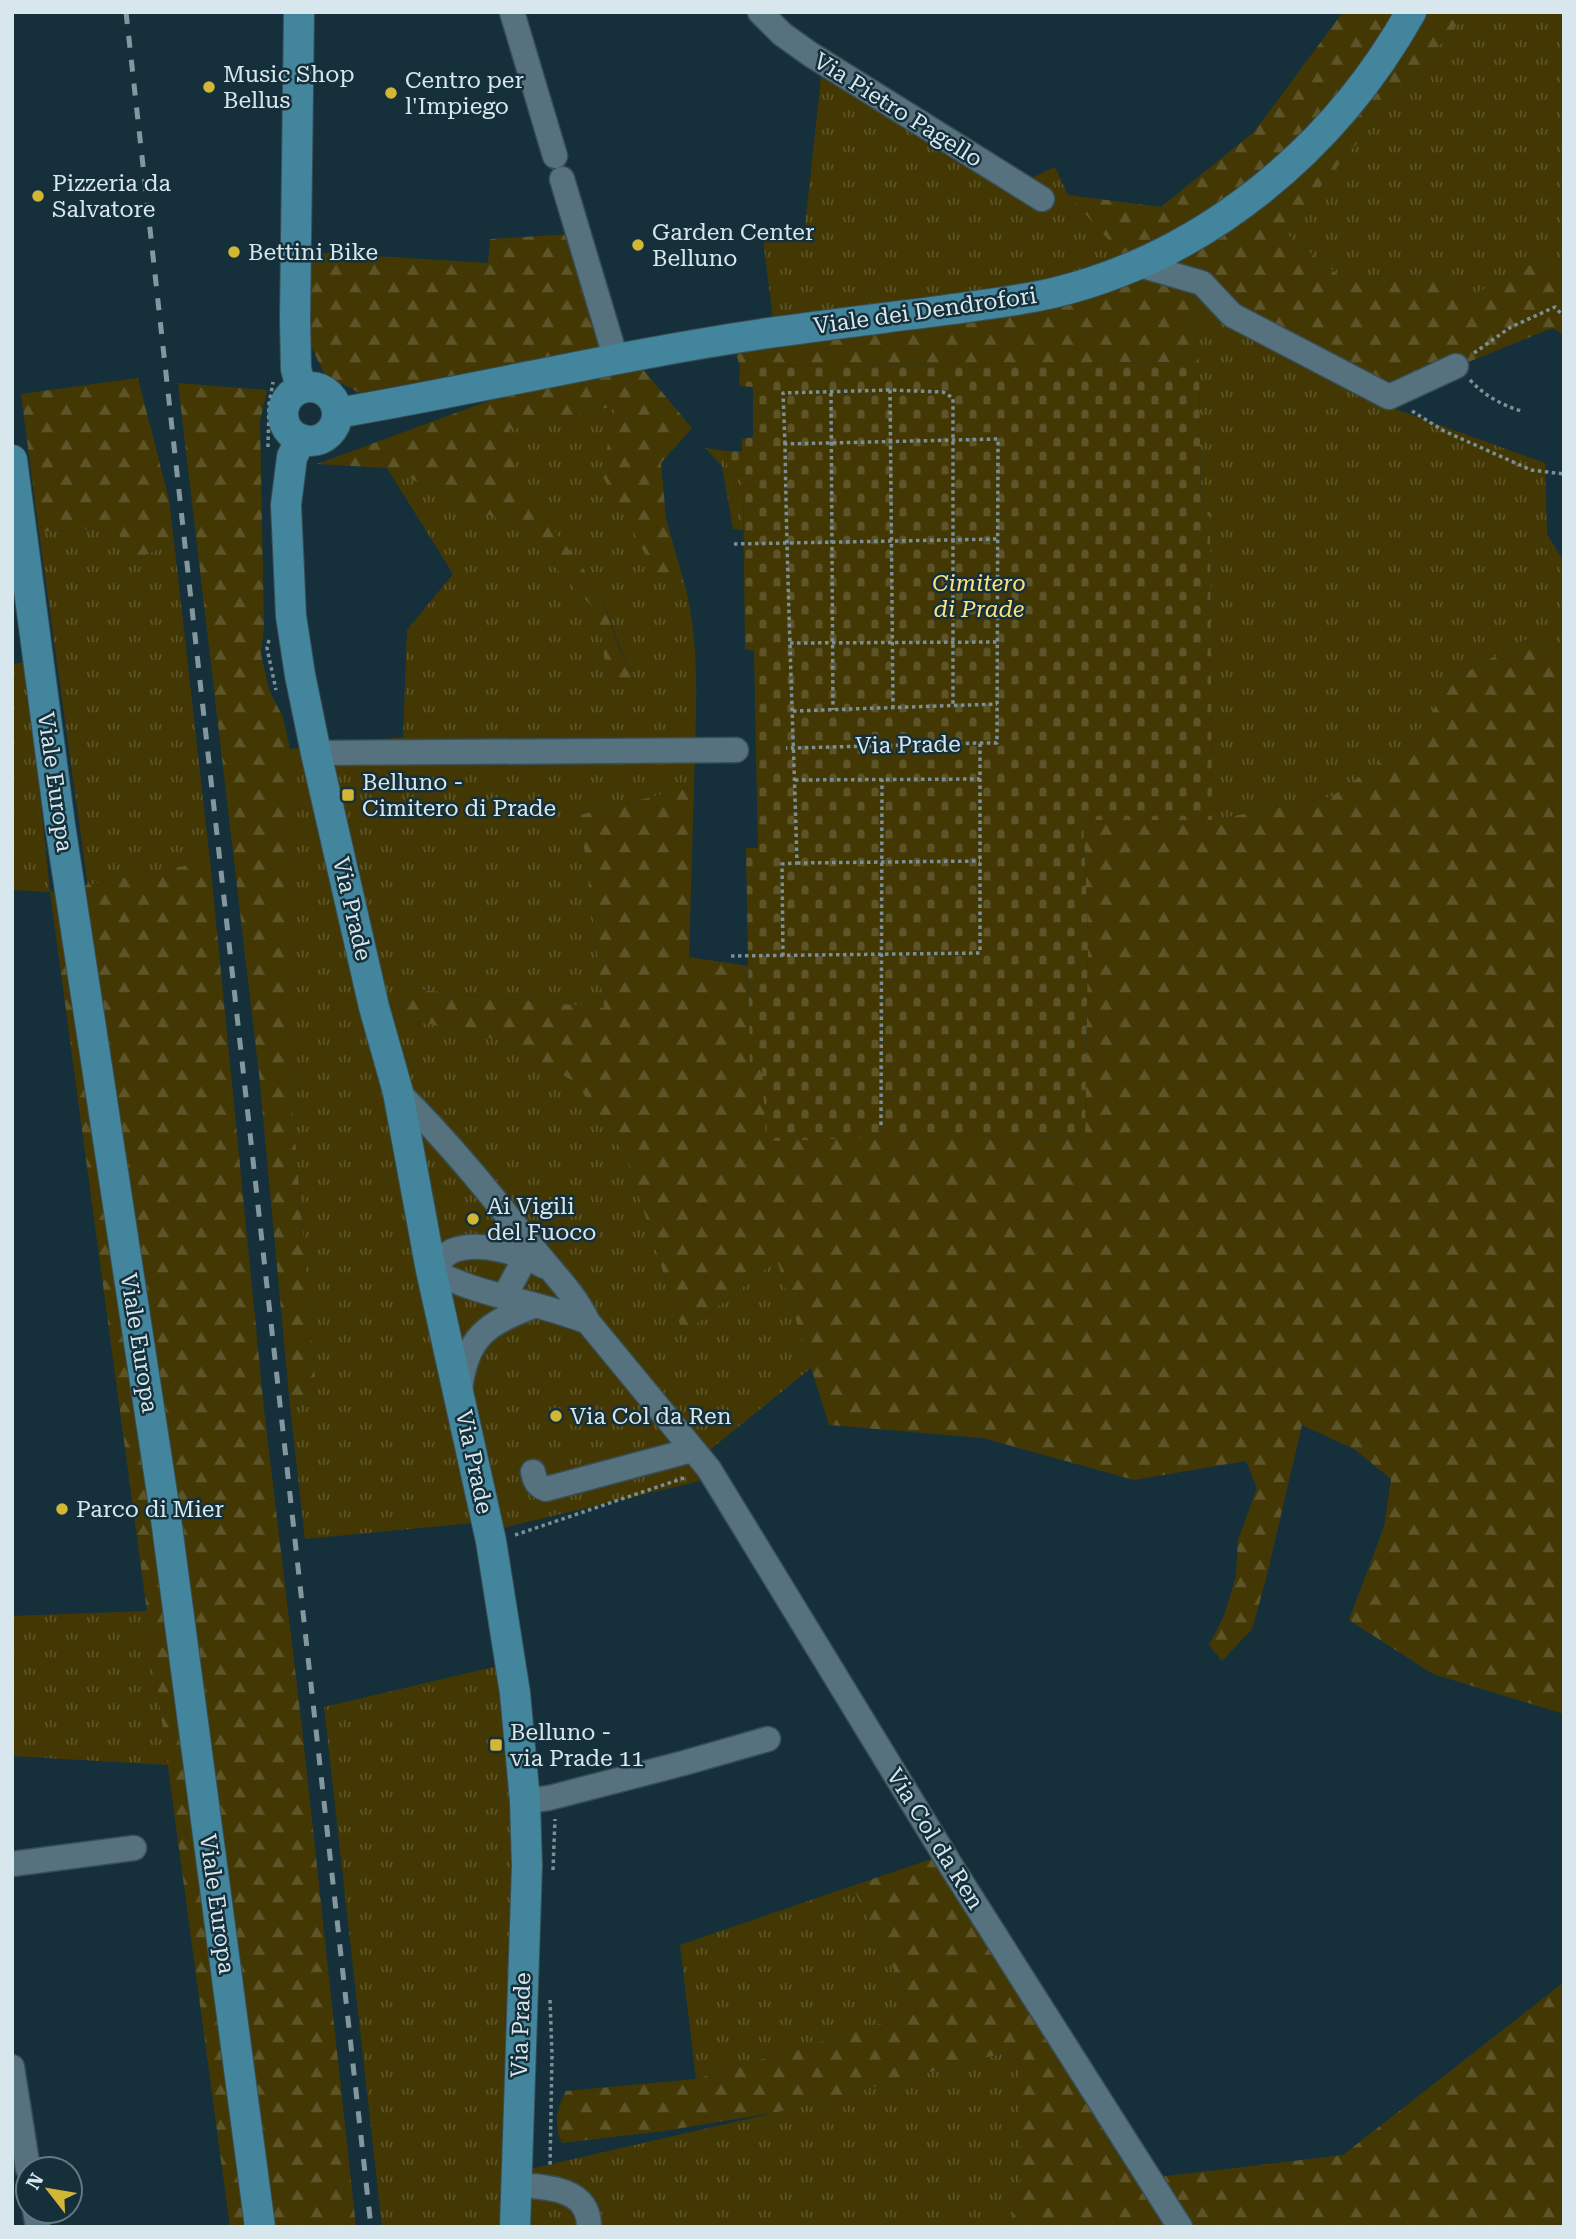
<svg xmlns="http://www.w3.org/2000/svg" width="1576" height="2239" font-family="'Roboto Serif',serif">
<style>
.grass{fill:url(#grass-tufts)}
.forest{fill:url(#forest-firs)}
.cemetery{fill:url(#cemetery-stones)}
.lines{fill:none;stroke-linecap:round;stroke-linejoin:round}
.minor-casing{stroke:#384e56;stroke-width:27}
.major-casing{stroke:#384e56;stroke-width:32}
.path{stroke:#7a8f97;stroke-width:3.5;stroke-dasharray:3.5 3.5;stroke-linecap:butt}
.minor{stroke:#56727e;stroke-width:24}
.major{stroke:#42859c;stroke-width:30}
.rail{stroke:#83979f;stroke-width:5;stroke-dasharray:12 12;stroke-linecap:butt}
.poi-dot{fill:#d4b635;stroke:#15303a;stroke-width:2.5}
.labels{text-anchor:middle;dominant-baseline:central;stroke-width:5;stroke-linejoin:round;paint-order:stroke}
.poi-label{font-size:23px;fill:#d8e7ee;stroke:#15303a;text-anchor:start}
.street-label{font-size:23px;fill:#d8e7ee;stroke:#15303a}
.park-label{font-size:23px;font-style:italic;fill:#fde37c;stroke:#15303a}
</style>
<defs>
<pattern id="grass-tufts" width="24" height="20" patternUnits="userSpaceOnUse" patternTransform="scale(1.75)"><rect width="24" height="20" fill="#433804"/><path d="M3 7l-1-3M5 7V3M7 7l1-3M15 17l-1-3M17 17v-4M19 17l1-3" fill="none" stroke="#5d5529"/></pattern>
<pattern id="forest-firs" width="22" height="20" patternUnits="userSpaceOnUse" patternTransform="scale(1.75)"><rect width="22" height="20" fill="#433804"/><path d="M5 1l3.5 6h-7zM16 11l3.5 6h-7z" fill="#5d5529"/></pattern>
<pattern id="cemetery-stones" width="16" height="16" patternUnits="userSpaceOnUse" patternTransform="scale(1.75)"><rect width="16" height="16" fill="#433804"/><path d="M2 7V4a2 2 0 0 1 4 0v3zM10 15v-3a2 2 0 0 1 4 0v3z" fill="#5d5529"/></pattern>
</defs>
<rect width="100%" height="100%" fill="#15303a"/>
<g class="grass">
<polygon points="1468,12 1564,12 1564,266 1539,260 1471,296 1438,274 1342,278 1283,231"/>
<polygon points="822,68 1010,189 1055,167 1068,195 1144,278 949,320 776,342 762,232 805,226"/>
<polygon points="1192,305 1373,401 1545,463 1547,534 1564,562 1564,644 1524,640 1454,679 1413,739 1331,797 1212,820 1210,513 1201,512 1199,362"/>
<path d="M615,406L638,538L661,583L684,582C702,648 695,719 694,786L580,815L604,1008L402,988L403,1018L512,1043L576,1083L626,1156L683,1334L777,1260L811,1368L690,1466L704,1480L477,1534L473,1523L305,1539L290,1406L317,1401L289,1066L290,749L403,737L407,630L453,574L387,468L519,529L599,614L608,689H639L619,645L599,590L516,480L508,430Z"/>
<polygon points="705,448 727,451 728,479 743,478 743,530 733,529 722,466"/>
<polygon points="113,527 137,559 174,542 210,861 88,887 39,532"/>
<polygon points="26,662 50,892 12,890 12,664"/>
<polygon points="147,1611 168,1765 12,1756 12,1616"/>
<polygon points="502,1665 513,1833 504,2175 778,2112 1020,2049 1021,2202 1005,2227 382,2227 324,1707"/>
<polygon points="852,1886 916,2013 696,2079 680,1945"/>
</g>
<g class="forest">
<polygon points="1343,12 1468,12 1283,231 1342,278 1438,274 1471,296 1539,260 1564,266 1564,335 1552,328 1373,401 1192,306 1199,362 740,366 734,348 949,320 1143,278 1068,195 1161,207 1254,132"/>
<polygon points="573,234 609,346 360,393 325,375 302,327 307,252 488,263 490,239"/>
<polygon points="631,355 692,428 661,463 666,519 684,582 661,583 602,475 615,406 508,430 517,480 599,590 618,645 640,689 608,689 599,614 519,529 387,468 317,464 608,357"/>
<polygon points="138,378 169,500 174,542 137,559 113,527 39,532 21,394"/>
<polygon points="178,383 267,390 260,421 264,626 261,654 269,690 283,717 290,749 289,1066 317,1401 290,1406 259,1074"/>
<polygon points="1524,640 1564,644 1564,1714 1433,1674 1349,1620 1384,1527 1391,1479 1354,1449 1302,1425 1266,1579 1252,1629 1222,1661 1209,1645 1224,1616 1236,1576 1238,1540 1257,1488 1246,1461 1134,1480 983,1438 829,1425 777,1260 683,1334 626,1156 576,1083 512,1043 403,1018 401,988 604,1008 580,815 694,786 689,957 748,966 750,1068 762,1068 961,1135 1085,1137 1088,932 1083,820 1212,820 1331,797 1413,739 1454,679"/>
<polygon points="210,861 264,1409 302,1728 356,2227 230,2227 50,892"/>
<path d="M943,1855L1159,2177L1343,2155L1564,1982V2227H1005L1021,2202L1019,2049L778,2112L664,2131L562,2143C553,2125 557,2107 566,2091L696,2079L916,2013L852,1886Z"/>
</g>
<polygon class="cemetery" points="1199,362 1201,512 1210,512 1212,820 1083,820 1088,932 1085,1137 961,1135 766,1141 762,1068 750,1069 746,848 758,848 754,651 745,649 743,479 728,479 727,451 742,451 742,439 753,437 753,387 739,386 740,366"/>
<g class="lines">
<g class="minor-casing">
<g id="minor">
<polyline points="512,12 555,156"/>
<polyline points="760,12 782,34 810,54 1042,199"/>
<polyline points="562,179 616,359"/>
<polyline points="1136,264 1202,283 1232,315 1389,397 1456,366"/>
<polyline points="316,753 736,750"/>
<path d="M398,1092C449,1142 493,1197 537,1253C555,1275 576,1296 588,1322L709,1469L953,1869L1180,2227"/>
<path d="M544,1266C519,1253 481,1240 452,1251C444,1255 437,1263 431,1270C481,1297 537,1301 588,1322"/>
<polyline points="504,1297 521,1266 520,1241"/>
<path d="M460,1390C466,1337 487,1323 534,1306"/>
<path d="M533,1472C535,1481 537,1486 546,1489L692,1450"/>
<polyline points="525,1801 549,1798 684,1763 768,1739"/>
<polyline points="12,1864 134,1848"/>
<polyline points="12,2067 28,2169"/>
<path d="M515,2185C546,2187 589,2187 589,2227"/>
<polyline points="35,2211 38,2227"/>
</g>
</g>
<g class="major-casing">
<g id="major">
<polyline points="299,12 295,319 296,369 301,387"/>
<circle cx="310" cy="414" r="27"/>
<path d="M337,413C479,389 619,355 762,334C823,325 885,318 946,310C982,305 1018,301 1053,293C1206,256 1335,148 1411,12"/>
<polyline points="301,439 292,457 286,505 291,616 300,675 316,753 374,1007 398,1092 431,1270 491,1541 515,1693 525,1801 527,1866 515,2227"/>
<polyline points="12,460 60,825 166,1519 260,2227"/>
</g>
</g>
<g class="path">
<polyline points="1474,353 1511,327 1555,307 1564,317"/>
<path d="M1470,380C1485,396 1500,404 1521,411"/>
<polyline points="890,390 893,708"/>
<polyline points="831,393 833,710"/>
<polyline points="1412,411 1444,431 1531,470 1564,474"/>
<polyline points="785,444 783,393 890,390 943,392 953,398 953,706"/>
<polyline points="268,447 269,404 273,382"/>
<polyline points="734,544 999,539"/>
<polyline points="269,640 267,648 276,690"/>
<polyline points="790,643 998,642"/>
<polyline points="793,711 997,704"/>
<polyline points="795,780 980,779"/>
<polyline points="797,863 980,861"/>
<polyline points="731,956 980,953 980,743"/>
<path d="M783,956L782,864L797,863C793,723 787,584 785,444L998,439L997,743H980L794,748H786"/>
<polyline points="881,1125 882,779"/>
<polyline points="515,1535 687,1477"/>
<polyline points="553,1870 555,1819"/>
<polyline points="550,2000 552,2055 550,2167"/>
</g>
<use href="#minor" class="minor"/>
<use href="#major" class="major"/>
<polyline class="rail" points="126,12 371,2227"/>
</g>
<g class="poi-dot">
<circle cx="209" cy="87" r="7"/>
<circle cx="391" cy="93" r="7"/>
<circle cx="38" cy="196" r="7"/>
<circle cx="638" cy="245" r="7"/>
<circle cx="234" cy="252" r="7"/>
<rect x="341" y="788" width="14" height="14" rx="3.5"/>
<circle cx="473" cy="1219" r="7"/>
<circle cx="556" cy="1416" r="7"/>
<circle cx="62" cy="1509" r="7"/>
<rect x="489" y="1738" width="14" height="14" rx="3.5"/>
</g>
<g class="labels">
<g class="poi-label">
<text x="223" y="74">Music Shop<tspan x="223" dy="26">Bellus</tspan></text>
<text x="405" y="80">Centro per<tspan x="405" dy="26">l'Impiego</tspan></text>
<text x="52" y="183">Pizzeria da<tspan x="52" dy="26">Salvatore</tspan></text>
<text x="652" y="232">Garden Center<tspan x="652" dy="26">Belluno</tspan></text>
<text x="248" y="252">Bettini Bike</text>
<text x="362" y="782">Belluno -<tspan x="362" dy="26">Cimitero di Prade</tspan></text>
<text x="487" y="1206">Ai Vigili<tspan x="487" dy="26">del Fuoco</tspan></text>
<text x="570" y="1416">Via Col da Ren</text>
<text x="76" y="1509">Parco di Mier</text>
<text x="510" y="1732">Belluno -<tspan x="510" dy="26">via Prade 11</tspan></text>
</g>
<g class="street-label">
<text transform="translate(898 110) rotate(32)">Via Pietro Pagello</text>
<text transform="translate(925 311) rotate(-8)">Viale dei Dendrofori</text>
<text transform="translate(908 745) rotate(-1)">Via Prade</text>
<text transform="translate(55 782) rotate(82)">Viale Europa</text>
<text transform="translate(352 909) rotate(77)">Via Prade</text>
<text transform="translate(139 1343) rotate(81)">Viale Europa</text>
<text transform="translate(474 1462) rotate(78)">Via Prade</text>
<text transform="translate(935 1839) rotate(58)">Via Col da Ren</text>
<text transform="translate(217 1904) rotate(82)">Viale Europa</text>
<text transform="translate(521 2025) rotate(-88)">Via Prade</text>
</g>
<g class="park-label">
<text x="979" y="583">Cimitero<tspan x="979" dy="26">di Prade</tspan></text>
</g>
</g>
<rect width="1576" height="2239" fill="none" stroke="#d8e7ee" stroke-width="28"/>
<g transform="translate(49 2190) rotate(301)"><circle r="33" fill="#15303a" stroke="#637982" stroke-width="2"/>
<path d="M0-5L12 26L0 18L-12 26Z" fill="#d4b635"/>
<text y="-10" font-size="19" font-weight="bold" text-anchor="middle" fill="#d8e7ee">N</text>
</g>
</svg>
